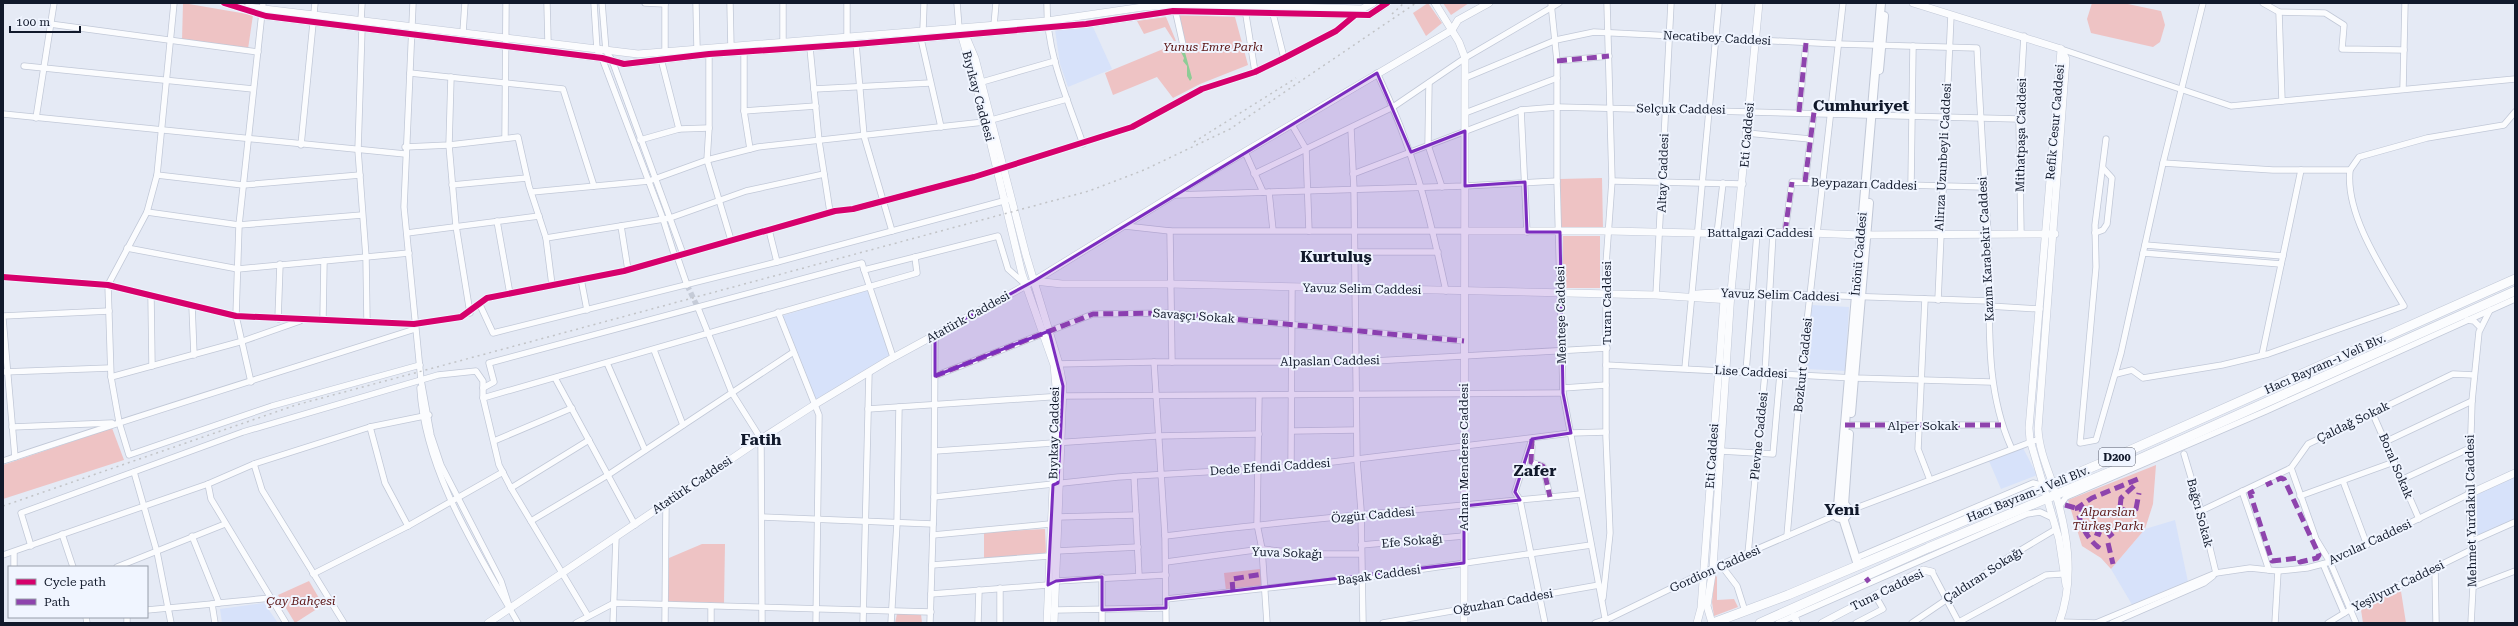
<svg xmlns="http://www.w3.org/2000/svg" width="2518" height="626" font-family="'Roboto Serif',serif">
<style>
.built{fill:#d7e2fa}
.green{fill:#eec3c4}
.water{fill:#8ecc96}
.lines{fill:none;stroke-linecap:round;stroke-linejoin:round}
.minor-tunnel{stroke:#c5cbd7;stroke-width:5.5;stroke-dasharray:5.5 3;stroke-linecap:butt}
.minor-casing{stroke:#c1c8d7;stroke-width:7}
.tertiary-casing{stroke:#c1c8d7;stroke-width:8}
.secondary-casing{stroke:#c1c8d7;stroke-width:10}
.trunk-casing{stroke:#c1c8d7;stroke-width:10}
.minor{stroke:#fbfcfe;stroke-width:5.5}
.tertiary{stroke:#fbfcfe;stroke-width:7}
.secondary{stroke:#fbfcfe;stroke-width:8}
.trunk{stroke:#fbfcfe;stroke-width:9}
.rail{stroke:#c1c3c6;stroke-width:1.5;stroke-dasharray:2 4;stroke-linecap:butt}
.quiet{stroke:#8e44ad;stroke-width:5;stroke-dasharray:10 5;stroke-linecap:butt}
.cycleway-casing{stroke:#f0f5ff;stroke-width:8}
.cycleway{stroke:#d6006c;stroke-width:6}
.marked{fill:#7b2cbf;fill-opacity:0.2;stroke:#7b2cbf;stroke-width:3;stroke-linejoin:round}
.labels{text-anchor:middle;dominant-baseline:central;stroke-width:4;stroke-linejoin:round;paint-order:stroke}
.shield{fill:#f0f5ff;stroke:#545b6b;stroke-width:1}
.shield-label{font-size:11px;font-weight:bold;fill:#11192b}
.street-label{font-size:12px;fill:#11192b;stroke:#f0f5ff}
.park-label{font-size:12px;font-style:italic;fill:#591212;stroke:#f0f5ff}
.district-label{font-size:16px;font-weight:bold;fill:#11192b;stroke:#f0f5ff}
</style>
<rect width="100%" height="100%" fill="#e5eaf5"/>
<g class="built">
<polygon points="1093,27 1112,69 1068,87 1060,64 1055,30"/>
<polygon points="867,290 890,356 814,403 782,316"/>
<polygon points="1811,305 1849,307 1845,371 1806,369"/>
<polygon points="2022,446 2037,475 2001,489 1989,461"/>
<polygon points="2515,473 2515,522 2470,542 2469,494"/>
<polygon points="2175,520 2188,582 2134,608 2111,569 2145,529"/>
<polygon points="264,603 278,623 222,623 220,609"/>
</g>
<g class="green">
<polygon points="183,3 253,15 248,49 182,41"/>
<polygon points="1428,3 1442,23 1426,36 1413,13"/>
<polygon points="1443,3 1469,3 1451,15"/>
<polygon points="2092,3 2123,3 2161,11 2165,25 2160,42 2153,47 2091,33 2087,19"/>
<polygon points="1178,15 1235,17 1248,65 1200,84 1173,98 1157,77 1113,95 1105,73 1185,40"/>
<polygon points="1166,17 1176,41 1174,41 1165,27 1144,34 1137,21"/>
<polygon points="1602,178 1603,229 1561,230 1559,179"/>
<rect x="1563" y="236" width="37" height="52"/>
<polygon points="112,428 124,460 3,499 3,465"/>
<polygon points="2156,465 2153,504 2145,529 2111,569 2101,558 2082,546 2068,500"/>
<polygon points="1045,529 1046,552 1043,555 984,558 984,532"/>
<polygon points="702,544 725,544 724,603 668,602 669,558"/>
<polygon points="1260,569 1262,587 1226,591 1224,573"/>
<polygon points="1715,575 1717,577 1717,600 1734,599 1738,607 1714,616 1712,602"/>
<polygon points="309,581 323,605 295,623 278,595"/>
<polygon points="2400,585 2406,623 2363,623 2361,610 2370,606 2370,601"/>
<polygon points="897,614 921,614 922,623 895,623"/>
</g>
<polygon class="water" points="1183,45 1192,78 1190,81 1187,76 1187,66 1183,61 1184,58 1179,48"/>
<g class="lines">
<polyline class="minor-tunnel" points="687,285 698,308"/>
<g class="minor-casing">
<g id="minor">
<polyline points="174,3 157,175 147,212 108,285 111,377 119,422 129,455 272,406 420,365"/>
<polyline points="224,3 238,6"/>
<polyline points="413,3 404,207 421,380 431,435 441,465 501,581 510,609"/>
<polyline points="547,3 548,42"/>
<polyline points="594,3 597,50 602,58 663,219 675,257"/>
<polyline points="602,3 606,51 612,60 683,254"/>
<polyline points="645,3 665,4"/>
<polyline points="665,3 665,51"/>
<polyline points="696,3 697,48"/>
<polyline points="730,3 731,48"/>
<polyline points="783,3 783,41"/>
<polyline points="957,3 959,28"/>
<path d="M1047,3C1046,52 1067,98 1083,144"/>
<polyline points="1551,3 1557,61 1557,181 1563,393 1606,623"/>
<polyline points="2263,3 2279,12 2325,13 2344,25 2342,49 2404,50"/>
<polyline points="1175,9 1183,45"/>
<polyline points="1245,9 1255,72"/>
<polyline points="2279,12 2282,101"/>
<polyline points="1273,14 1284,58"/>
<polyline points="361,20 362,3"/>
<polyline points="50,24 258,52"/>
<polyline points="994,25 996,3"/>
<polyline points="362,28 358,150 366,257 367,322"/>
<polyline points="923,30 924,3"/>
<polyline points="463,32 465,3"/>
<polyline points="921,39 941,127"/>
<polyline points="856,44 864,136 892,231"/>
<polyline points="847,45 847,3"/>
<polyline points="810,48 819,141 830,212"/>
<polyline points="2061,49 2231,106 2515,79"/>
<polyline points="744,52 744,111 750,149"/>
<polyline points="709,54 709,128 707,160 731,240"/>
<polyline points="661,59 679,129"/>
<polyline points="1557,61 1609,56"/>
<polyline points="24,66 253,89"/>
<polyline points="410,73 563,89 594,186"/>
<path d="M1377,73C1413,147 1429,212 1446,291"/>
<polyline points="451,77 449,145 456,226 470,313"/>
<path d="M1465,78L1556,40L1594,32L1838,44L1977,48C1980,110 1984,171 1988,233C1992,304 1981,380 2011,447"/>
<polyline points="982,82 1055,61"/>
<polyline points="1429,83 1428,145 1442,187"/>
<polyline points="814,89 930,83"/>
<polyline points="2403,89 2405,3"/>
<polyline points="1521,110 1527,232"/>
<polyline points="744,111 816,106"/>
<polyline points="1799,112 1806,43"/>
<polyline points="1465,113 1557,78"/>
<polyline points="3,114 405,154"/>
<polyline points="36,118 54,3"/>
<polyline points="1292,125 1306,149 1309,231"/>
<polyline points="1351,129 1354,190 1357,460 1361,510 1363,623"/>
<polyline points="1747,133 1810,139"/>
<polyline points="505,138 506,3"/>
<polyline points="2106,139 2095,225 2096,267 2080,443 2096,440 2121,353 2163,163 2203,3"/>
<polyline points="640,140 679,129 709,128"/>
<polyline points="301,145 315,3"/>
<polyline points="405,147 449,145 518,137 529,186 546,238 552,285"/>
<polyline points="1245,152 1263,192"/>
<polyline points="2163,163 2273,170 2350,170 2359,157 2427,138 2504,125 2515,112"/>
<polyline points="1254,174 1393,107 1465,58 1559,3"/>
<polyline points="1353,174 1521,110 1558,107 2019,119"/>
<polyline points="157,175 243,185 360,175"/>
<polyline points="1612,181 1743,184"/>
<polyline points="1805,182 1814,112"/>
<polyline points="452,185 527,178"/>
<polyline points="1911,185 1913,46"/>
<polyline points="532,192 649,181 707,160 758,147 984,122 1067,99"/>
<polyline points="1269,192 1273,230"/>
<polyline points="1175,195 1465,186 1557,181"/>
<polyline points="147,212 239,225 362,215"/>
<polyline points="497,221 510,294"/>
<polyline points="621,226 628,270"/>
<polyline points="1125,226 1170,231 1466,231"/>
<polyline points="769,230 777,262"/>
<polyline points="1170,231 1172,362"/>
<polyline points="1785,232 1792,182 1983,187"/>
<polyline points="407,233 539,216"/>
<polyline points="2095,233 2103,230 2107,224 2112,178 2103,168"/>
<polyline points="1717,234 1723,183"/>
<polyline points="2021,234 2019,119 2024,36"/>
<polyline points="546,238 670,218 746,191 824,174"/>
<polyline points="2145,245 2283,256"/>
<polyline points="127,248 238,269 409,253"/>
<polyline points="1354,252 1438,252"/>
<polyline points="2143,253 2281,264"/>
<polyline points="677,256 687,285"/>
<polyline points="3,277 108,285 236,316 414,324 461,317 487,298 624,271 835,211 853,209 974,177 1132,127 1202,89 1255,72 1284,58 1336,31 1354,16"/>
<polyline points="581,279 587,310"/>
<polyline points="1731,292 1989,301"/>
<polyline points="1656,295 1671,3"/>
<polyline points="151,296 152,366"/>
<polyline points="1925,299 1918,449 1930,480"/>
<polyline points="1938,300 1951,15"/>
<polyline points="480,305 493,333 777,262 1007,200"/>
<polyline points="192,306 194,355"/>
<polyline points="1989,306 2040,309"/>
<polyline points="698,308 732,393 761,439 762,623"/>
<polyline points="778,312 819,415 816,623"/>
<polyline points="3,316 109,311"/>
<polyline points="3,319 15,457"/>
<polyline points="278,319 280,264"/>
<polyline points="323,319 324,261"/>
<polyline points="2467,320 2474,321 2480,327"/>
<polyline points="654,350 683,425"/>
<polyline points="2262,355 2301,170"/>
<polyline points="893,357 864,270 998,236 1008,269 1025,284"/>
<polyline points="1154,362 1165,536 1166,623"/>
<polyline points="607,363 645,450"/>
<polyline points="1056,364 1154,362 1356,362 1607,348"/>
<polyline points="1606,365 1854,378 1991,382"/>
<polyline points="1685,368 1719,3"/>
<polyline points="3,372 110,368"/>
<polyline points="1746,372 1757,233"/>
<path d="M2116,374L2132,370L2143,378L2222,365L2268,354L2404,306C2382,269 2345,214 2350,170"/>
<polyline points="935,376 1093,314 1170,313 1464,341"/>
<polyline points="111,377 243,341 300,321"/>
<polyline points="555,378 635,525"/>
<polyline points="251,382 236,316 239,225 263,3"/>
<path d="M420,388C425,472 477,551 518,623"/>
<polyline points="483,388 494,382 489,363 862,263 864,270"/>
<polyline points="1563,388 1606,385"/>
<polyline points="1259,395 1257,524 1262,549 1267,623"/>
<polyline points="483,398 917,273 915,257"/>
<polyline points="868,409 1063,396 1563,393"/>
<polyline points="2372,412 2419,519"/>
<polyline points="1845,425 2001,425"/>
<polyline points="12,427 112,423"/>
<polyline points="370,427 385,483 408,526"/>
<polyline points="1292,431 1356,430"/>
<polyline points="1532,439 1515,492 1520,500 1545,623"/>
<polyline points="494,441 572,408"/>
<polyline points="2387,441 2472,401"/>
<polyline points="1532,447 1531,462 1543,466 1550,497"/>
<polyline points="935,451 1157,436 1259,434"/>
<polyline points="1721,451 1773,454 1780,374"/>
<polyline points="2184,454 2201,511 2216,573"/>
<path d="M3,461C140,415 277,373 415,329"/>
<polyline points="254,464 262,490 344,623"/>
<polyline points="1291,467 1292,287"/>
<polyline points="2291,468 2316,539 2330,562 2356,623"/>
<polyline points="134,472 157,552 171,623"/>
<polyline points="1134,476 1139,576"/>
<polyline points="2401,480 2470,448"/>
<polyline points="2343,481 2367,545"/>
<polyline points="208,484 211,499 286,623"/>
<polyline points="511,488 589,440"/>
<polyline points="2242,491 2269,570"/>
<polyline points="2300,496 2394,462"/>
<polyline points="934,497 1118,477 1291,467 1571,433 1606,432"/>
<polyline points="2059,507 2066,497 2266,411 2515,299"/>
<polyline points="1848,511 2039,439"/>
<polyline points="2201,511 2291,468 2308,444 2453,374 2474,375"/>
<polyline points="762,517 933,524"/>
<polyline points="1057,517 1136,515"/>
<polyline points="531,521 608,475 792,353"/>
<polyline points="62,534 73,567"/>
<polyline points="933,535 1050,524"/>
<polyline points="192,536 219,603 212,604 215,623"/>
<path d="M1165,536C1303,518 1443,508 1581,494"/>
<polyline points="1787,536 1801,375 1843,3"/>
<polyline points="2470,542 2515,522"/>
<polyline points="1361,545 1464,536"/>
<polyline points="31,546 21,513 243,432 438,375 476,371 483,381 483,398 499,465 511,488 588,616"/>
<polyline points="1056,551 1138,547"/>
<polyline points="14,552 14,567"/>
<polyline points="1748,554 1765,373 1773,233"/>
<polyline points="3,555 208,484 254,464 370,427 429,415"/>
<polyline points="1856,558 2033,483 2044,486"/>
<polyline points="1166,562 1262,549 1306,554 1361,554"/>
<polyline points="2323,564 2344,613"/>
<polyline points="932,565 1049,556"/>
<polyline points="1721,565 1737,586 1745,611"/>
<polyline points="117,567 225,524"/>
<polyline points="2435,568 2436,623"/>
<polyline points="1932,572 1959,623"/>
<polyline points="313,574 408,526 503,472"/>
<polyline points="2473,587 2515,571"/>
<polyline points="931,594 1048,585 1056,581 1166,575"/>
<polyline points="1603,598 1610,533 1606,437 1606,264 1612,181 1607,3"/>
<polyline points="1166,599 1361,578 1591,545"/>
<polyline points="219,603 271,598"/>
<polyline points="147,610 212,604"/>
<polyline points="1055,610 1166,608"/>
<polyline points="86,617 87,623"/>
<polyline points="127,617 127,623"/>
<polyline points="2059,622 2096,623"/>
<polyline points="576,623 614,603 931,612"/>
<polyline points="613,623 616,537"/>
<polyline points="665,623 666,503"/>
<polyline points="711,623 711,606"/>
<polyline points="863,623 869,372"/>
<polyline points="891,623 897,523 899,407"/>
<polyline points="930,623 934,497 935,335"/>
<polyline points="978,623 979,590"/>
<polyline points="1000,623 1000,588"/>
<polyline points="1102,623 1102,577"/>
<polyline points="1383,623 1599,585"/>
<polyline points="1595,623 1610,618 1713,568 1836,515"/>
<polyline points="1778,623 2027,514 2040,512 2053,518"/>
<polyline points="1856,623 1883,609 1875,595"/>
<polyline points="1912,623 2009,557 2056,529"/>
<polyline points="1957,623 2046,575 2062,574"/>
<polyline points="2096,623 2216,573 2250,568 2278,571 2307,568 2330,562 2469,494"/>
<polyline points="2112,623 2204,583 2213,576"/>
<polyline points="2275,623 2278,571"/>
<polyline points="2328,623 2351,609 2471,550"/>
<polyline points="2471,623 2473,587 2469,494 2472,401 2479,332 2490,310"/>
</g>
</g>
<g class="tertiary-casing">
<g id="tertiary">
<polyline points="1435,3 1459,42 1465,58 1464,623"/>
<polyline points="1913,3 2061,49"/>
<polyline points="238,6 266,16 602,58 624,64 709,54 856,44 1086,24 1173,11 1369,15 1387,3"/>
<polyline points="248,7 638,54 1047,21 1143,7 1183,4 1362,9 1373,3"/>
<polyline points="960,30 980,99 1022,274 1054,365 1057,398 1047,623"/>
<polyline points="964,32 975,58 1026,255 1059,364 1063,386 1054,623"/>
<polyline points="2061,50 2029,428 2030,440 2059,539 2066,585"/>
<polyline points="1466,231 1610,231 1737,234 1785,232 1861,235 2055,234"/>
<polyline points="1034,281 1062,284 1170,284 1656,295 1730,300"/>
<polyline points="1691,297 1697,294 1731,292"/>
<polyline points="2469,494 2515,473"/>
<polyline points="1794,616 1797,623"/>
<polyline points="488,623 761,439 814,405 887,361 1034,281 1209,173 1452,30 1458,20 1489,3"/>
<polyline points="1697,623 1701,608 1724,300 1727,296"/>
<polyline points="1712,623 1707,606 1713,568 1731,292 1759,3"/>
<polyline points="1822,623 1923,570 1932,572"/>
<path d="M2059,623C2076,577 2067,528 2052,482C2046,465 2039,448 2038,429L2066,59L2061,49"/>
</g>
</g>
<g class="secondary-casing">
<g id="secondary">
<polyline points="1879,70 1884,16"/>
<polyline points="1851,413 1869,203"/>
<circle cx="1841" cy="511" r="7"/>
<polyline points="1844,505 1849,434"/>
<polyline points="1838,506 1881,3"/>
<polyline points="1843,518 1858,565"/>
</g>
</g>
<g class="trunk-casing">
<g id="trunk">
<polyline points="1713,623 1788,595 2104,462 2515,279"/>
<polyline points="1760,623 1928,548 2110,472 2515,291"/>
</g>
</g>
<use href="#minor" class="minor"/>
<use href="#tertiary" class="tertiary"/>
<use href="#secondary" class="secondary"/>
<use href="#trunk" class="trunk"/>
<g class="rail">
<polyline points="1392,14 1404,3"/>
<polyline points="1194,142 1296,78"/>
<polyline points="3,506 296,405 1089,191 1144,170 1230,129 1416,3"/>
</g>
<g class="quiet">
<polyline points="1557,61 1609,56"/>
<polyline points="1799,112 1806,43"/>
<polyline points="1805,182 1814,112"/>
<polyline points="1785,232 1792,182"/>
<polyline points="935,376 1093,314 1170,313 1464,341"/>
<polyline points="1845,425 2001,425"/>
<polyline points="1532,439 1531,462 1543,466 1550,497"/>
<polyline points="2134,486 2121,498 2120,508 2128,512 2136,509 2139,493"/>
<polyline points="2254,491 2250,493 2272,561 2299,558 2300,562 2317,558 2319,555 2284,479 2281,478 2266,485"/>
<polyline points="2065,505 2086,511"/>
<polyline points="2081,527 2101,535"/>
<polyline points="2108,537 2113,533"/>
<polyline points="2108,543 2113,564"/>
<path d="M2099,545L2098,547C2085,536 2081,525 2077,508L2092,498L2138,479"/>
<polyline points="1866,578 1869,582"/>
<polyline points="1233,592 1232,579 1263,574"/>
</g>
<g class="cycleway-casing">
<g id="cycleway">
<polyline points="224,3 266,16 602,58 624,64 709,54 856,44 1086,24 1173,11 1369,15 1387,3"/>
<polyline points="3,277 108,285 236,316 414,324 461,317 487,298 624,271 835,211 853,209 974,177 1132,127 1202,89 1255,72 1284,58 1336,31 1354,16"/>
</g>
</g>
<use href="#cycleway" class="cycleway"/>
</g>
<path class="marked" d="M1377,73L1411,152L1465,131V186L1525,182L1527,232H1560L1563,393L1571,433L1532,439L1515,492L1520,500L1464,506V563L1166,599V608L1102,610V577L1056,581L1048,585L1053,485L1058,483L1063,386L1049,331L935,376V335L1034,281Z"/>
<g class="labels">
<rect class="shield" x="2099" y="448" width="36" height="18" rx="3"/>
<g class="shield-label">
<text x="2117" y="457">D200</text>
</g>
<g class="street-label">
<text transform="translate(1717 38) rotate(3)">Necatibey Caddesi</text>
<text transform="translate(978 96) rotate(75)">Bıyıkay Caddesi</text>
<text transform="translate(1681 109) rotate(1)">Selçuk Caddesi</text>
<text transform="translate(2055 122) rotate(-85)">Refik Cesur Caddesi</text>
<text transform="translate(1747 135) rotate(-85)">Eti Caddesi</text>
<text transform="translate(2021 135) rotate(-89)">Mithatpaşa Caddesi</text>
<text transform="translate(1943 157) rotate(-87)">Alirıza Uzunbeyli Caddesi</text>
<text transform="translate(1663 173) rotate(-88)">Altay Caddesi</text>
<text transform="translate(1864 184) rotate(2)">Beypazarı Caddesi</text>
<text x="1760" y="233">Battalgazi Caddesi</text>
<text transform="translate(1986 249) rotate(-93)">Kazım Karabekir Caddesi</text>
<text transform="translate(1859 254) rotate(-85)">İnönü Caddesi</text>
<text transform="translate(1362 289) rotate(1)">Yavuz Selim Caddesi</text>
<text transform="translate(1780 295) rotate(2)">Yavuz Selim Caddesi</text>
<text transform="translate(1607 303) rotate(-90)">Turan Caddesi</text>
<text transform="translate(1561 315) rotate(-91)">Menteşe Caddesi</text>
<text transform="translate(1194 316) rotate(4)">Savaşçı Sokak</text>
<text transform="translate(968 317) rotate(-29)">Atatürk Caddesi</text>
<text transform="translate(1330 361) rotate(-1)">Alpaslan Caddesi</text>
<text transform="translate(2325 364) rotate(-24)">Hacı Bayram-ı Velî Blv.</text>
<text transform="translate(1803 365) rotate(-84)">Bozkurt Caddesi</text>
<text transform="translate(1751 372) rotate(3)">Lise Caddesi</text>
<text transform="translate(2353 422) rotate(-26)">Çaldağ Sokak</text>
<text x="1923" y="426">Alper Sokak</text>
<text transform="translate(1054 433) rotate(-89)">Bıyıkay Caddesi</text>
<text transform="translate(1759 436) rotate(-84)">Plevne Caddesi</text>
<text transform="translate(1712 456) rotate(-86)">Eti Caddesi</text>
<text transform="translate(1464 457) rotate(-90)">Adnan Menderes Caddesi</text>
<text transform="translate(2396 466) rotate(67)">Boral Sokak</text>
<text transform="translate(1270 467) rotate(-4)">Dede Efendi Caddesi</text>
<text transform="translate(692 485) rotate(-34)">Atatürk Caddesi</text>
<text transform="translate(2028 494) rotate(-22)">Hacı Bayram-ı Velî Blv.</text>
<text transform="translate(2471 511) rotate(-91)">Mehmet Yurdakul Caddesi</text>
<text transform="translate(2200 513) rotate(75)">Bağcı Sokak</text>
<text transform="translate(1373 515) rotate(-5)">Özgür Caddesi</text>
<text transform="translate(1412 541) rotate(-5)">Efe Sokağı</text>
<text transform="translate(2370 542) rotate(-25)">Avcılar Caddesi</text>
<text transform="translate(1287 553) rotate(2)">Yuva Sokağı</text>
<text transform="translate(1715 569) rotate(-24)">Gordion Caddesi</text>
<text transform="translate(1379 575) rotate(-8)">Başak Caddesi</text>
<text transform="translate(1983 575) rotate(-33)">Çaldıran Sokağı</text>
<text transform="translate(2398 586) rotate(-26)">Yeşilyurt Caddesi</text>
<text transform="translate(1887 590) rotate(-26)">Tuna Caddesi</text>
<text transform="translate(1503 602) rotate(-10)">Oğuzhan Caddesi</text>
</g>
<g class="park-label">
<text x="1213" y="47">Yunus Emre Parkı</text>
<text x="2108" y="512">Alparslan<tspan x="2108" dy="14">Türkeş Parkı</tspan></text>
<text x="301" y="601">Çay Bahçesi</text>
</g>
<g class="district-label">
<text x="1861" y="105">Cumhuriyet</text>
<text x="1336" y="256">Kurtuluş</text>
<text x="761" y="439">Fatih</text>
<text x="1535" y="470">Zafer</text>
<text x="1842" y="509">Yeni</text>
</g>
</g>
<rect width="2518" height="626" fill="none" stroke="#11192b" stroke-width="8"/>
<rect x="8" y="566" width="140" height="52" fill="#f0f5ff" stroke="#979daa"/>
<rect x="16" y="579" width="20" height="6" fill="#d6006c" stroke="#979daa"/>
<text x="44" y="586" font-size="12" fill="#11192b">Cycle path</text>
<rect x="16" y="599" width="20" height="6" fill="#8e44ad" stroke="#979daa"/>
<text x="44" y="606" font-size="12" fill="#11192b">Path</text>
<path d="M10 26v6h70v-6" fill="none" stroke="#11192b" stroke-width="2"/>
<text x="16" y="26" font-size="12" fill="#11192b" stroke="#f0f5ff" stroke-width="3" paint-order="stroke">100 m</text>
</svg>
